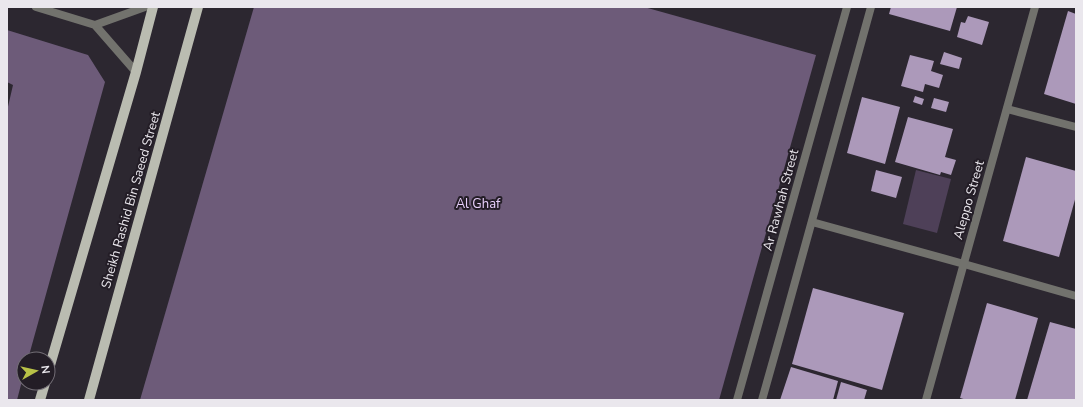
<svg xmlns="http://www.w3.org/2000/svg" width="1083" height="407" font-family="'Nunito Sans',sans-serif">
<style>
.green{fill:#4e4058}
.forest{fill:#6d5b79}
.building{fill:#ac99ba}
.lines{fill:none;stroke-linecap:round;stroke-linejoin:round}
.street{stroke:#72726d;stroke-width:8}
.primary{stroke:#babcb1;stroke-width:10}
.labels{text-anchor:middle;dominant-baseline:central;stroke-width:4;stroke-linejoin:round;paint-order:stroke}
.street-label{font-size:13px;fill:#eae7ed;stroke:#231d26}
.park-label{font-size:13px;fill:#e8cffb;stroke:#231d26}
</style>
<rect width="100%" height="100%" fill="#2c2730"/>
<polygon class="green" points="916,170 951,179 937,233 903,224"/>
<g class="forest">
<polygon points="254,7 644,7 816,55 719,400 140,400"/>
<polygon points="7,30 88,55 105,82 28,359 24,359 24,373 17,400 7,400 7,111 13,85 7,82"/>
</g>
<g class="building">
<polygon points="891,7 957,7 950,31 889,14"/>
<polygon points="1068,11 1076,14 1076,104 1044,94"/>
<polygon points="968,16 989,22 982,45 957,37 961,22 965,23"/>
<polygon points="944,52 962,58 959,69 940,64"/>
<polygon points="910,55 934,61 931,71 943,75 939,88 925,84 923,92 901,86"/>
<polygon points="915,96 924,99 922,105 913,102"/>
<polygon points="862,97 900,107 885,164 847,153"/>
<polygon points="934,98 949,102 946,112 931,108"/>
<polygon points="908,117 953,129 945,157 956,160 951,175 941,172 940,175 895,162"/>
<polygon points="1026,157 1076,171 1076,196 1059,257 1003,241"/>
<polygon points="876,170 902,177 896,198 871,191"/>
<polygon points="813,288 904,313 882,390 792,364"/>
<polygon points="987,303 1038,318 1015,400 967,400 960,398"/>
<polygon points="1050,322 1076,329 1076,400 1027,400"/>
<polygon points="791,367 838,381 833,400 780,400"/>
<polygon points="841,382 867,390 864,400 836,400"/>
</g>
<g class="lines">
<g class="street">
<polyline points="36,7 95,25 136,72"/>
<polyline points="95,25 145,7"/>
<polyline points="1007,109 1076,127"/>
<polyline points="812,222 964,264 1076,296"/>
<polyline points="737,400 847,7"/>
<polyline points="762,400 784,322 871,7"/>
<polyline points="926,400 1035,7"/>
</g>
<g class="primary">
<polyline points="48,372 136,72 153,7"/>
<polyline points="40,400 45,383"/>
<polyline points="89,400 198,7"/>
</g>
</g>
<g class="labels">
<g class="street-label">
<text transform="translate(131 200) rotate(-74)">Sheikh Rashid Bin Saeed Street</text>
<text transform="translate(781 200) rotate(-75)">Ar Rawhah Street</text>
<text transform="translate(969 200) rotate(-74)">Aleppo Street</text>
</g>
<g class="park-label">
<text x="478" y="204">Al Ghaf</text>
</g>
</g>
<rect width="1083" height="407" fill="none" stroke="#eae7ed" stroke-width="16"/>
<g transform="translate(36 371) rotate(82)"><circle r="19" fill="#231d26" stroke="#736e76"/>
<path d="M0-3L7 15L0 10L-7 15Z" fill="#b8c147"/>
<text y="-6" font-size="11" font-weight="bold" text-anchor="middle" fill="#eae7ed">N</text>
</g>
</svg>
